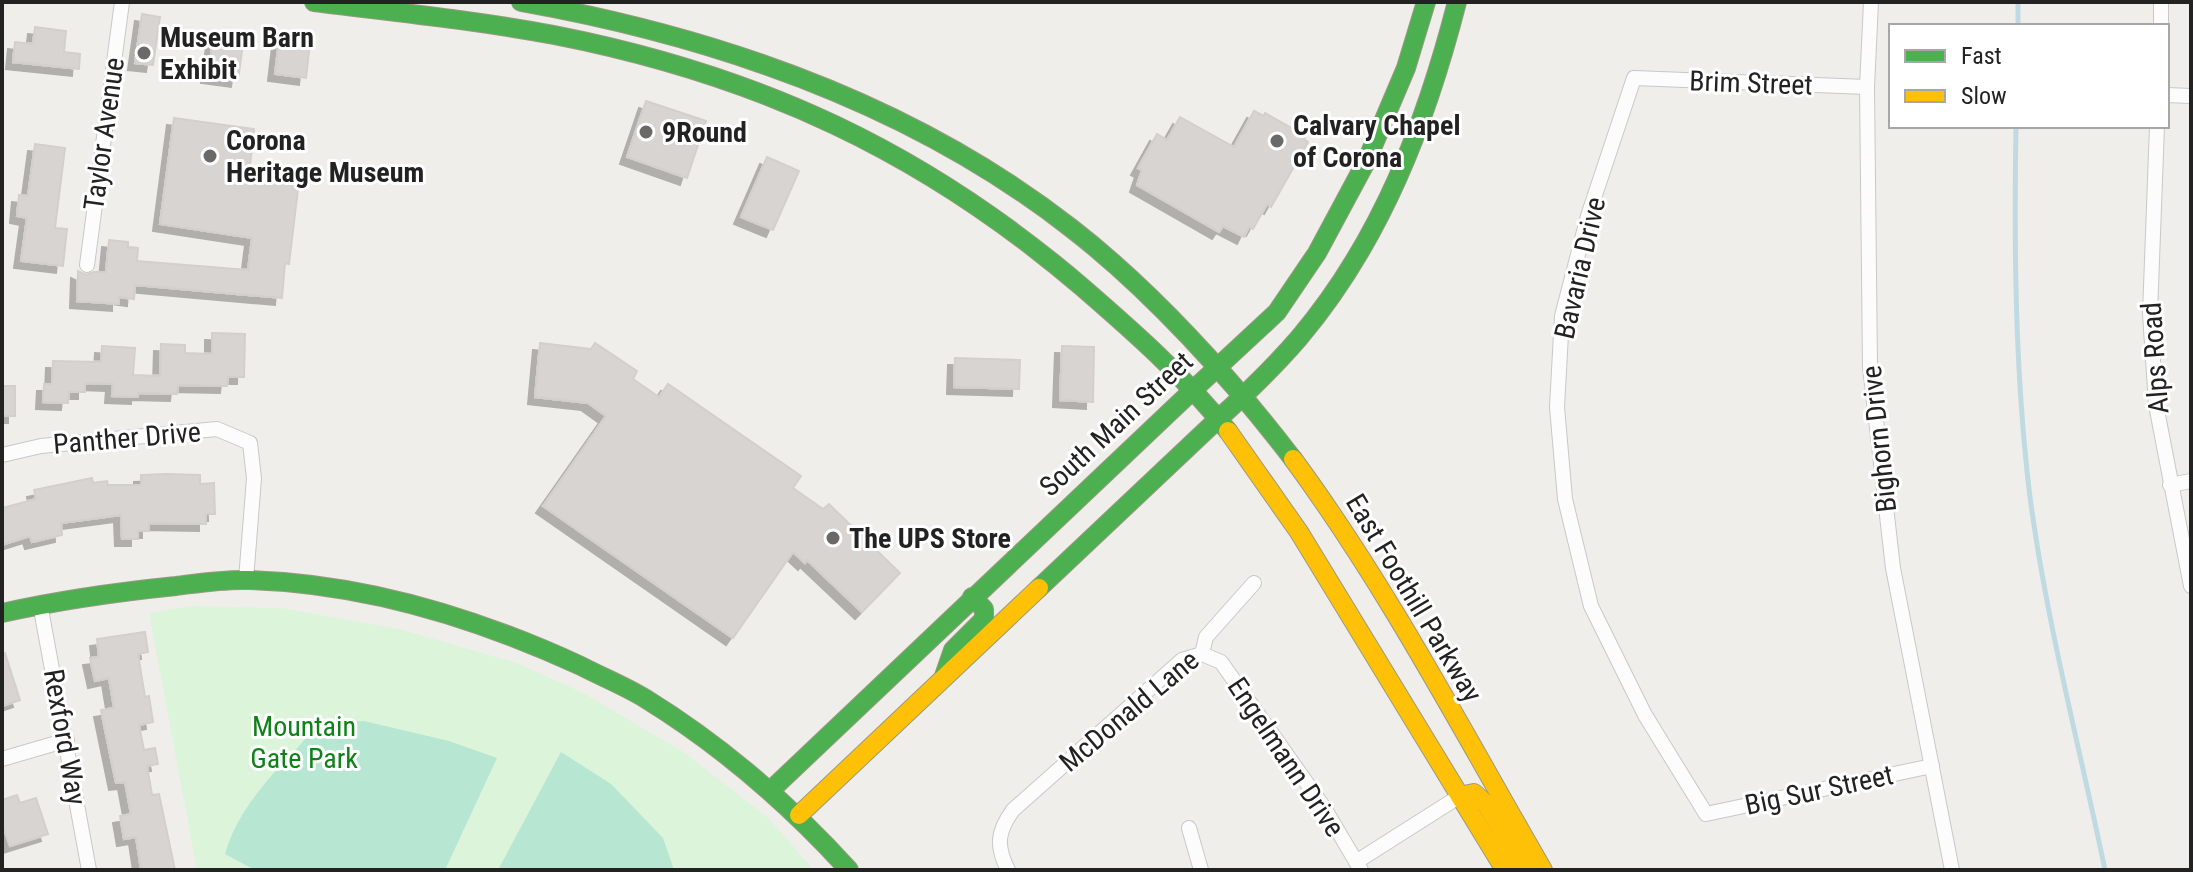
<svg xmlns="http://www.w3.org/2000/svg" width="2193" height="872" font-family="'Roboto Condensed',sans-serif">
<style>
.park{fill:#dbf4da}
.pitch{fill:#b7e6d2}
.lines{fill:none;stroke-linecap:round;stroke-linejoin:round}
.stream{stroke:#c0dae2;stroke-width:5}
.building{fill:#d7d4d2;stroke:#d3d0cc;stroke-width:2;filter:url(#shadow)}
.street-casing{stroke:#c9c8c7;stroke-width:16}
.fast-casing{stroke:#999a82;stroke-width:20}
.slow-casing{stroke:#999a82;stroke-width:20}
.street{stroke:#fdfcfc;stroke-width:14}
.fast{stroke:#4caf50;stroke-width:18}
.slow{stroke:#ffc107;stroke-width:18}
.poi-dot{fill:#6a6968;stroke:#fff;stroke-width:3}
.labels{text-anchor:middle;dominant-baseline:central;stroke-width:6;stroke-linejoin:round;paint-order:stroke}
.poi-label{font-size:28px;font-weight:bold;fill:#222;stroke:#fff;text-anchor:start}
.street-label{font-size:28px;fill:#222;stroke:#fff}
.park-label{font-size:28px;fill:#0e8218;stroke:#fff}
</style>
<defs>
<filter id="shadow"><feDropShadow dx="-7" dy="7" stdDeviation="0" flood-color="#0004"/></filter>
</defs>
<rect width="100%" height="100%" fill="#f0eeeb"/>
<polygon class="park" points="192,606 281,608 399,629 517,663 583,693 685,753 768,818 814,870 197,870 149,613"/>
<g class="pitch">
<path d="M364,721L449,741L497,758L445,870H255L225,854C237,812 268,778 298,747C304,741 308,734 316,730C331,722 347,722 364,721Z"/>
<polygon points="561,752 611,784 663,838 674,870 498,870"/>
</g>
<g class="lines">
<g class="stream">
<polyline points="2018,26 2018,2"/>
<path d="M2016,126C2014,248 2015,368 2029,489C2045,617 2079,744 2105,870"/>
</g>
</g>
<g class="building">
<polygon points="142,14 160,17 153,65 135,63"/>
<polygon points="35,27 66,31 64,52 80,54 79,69 13,62 15,42 33,44"/>
<polygon points="214,33 244,37 238,80 208,76"/>
<polygon points="279,40 310,43 306,78 275,74"/>
<polygon points="646,101 706,121 687,178 627,157"/>
<polygon points="1254,111 1264,116 1265,113 1306,136 1304,139 1308,142 1271,207 1267,204 1253,229 1249,227 1244,237 1223,226 1219,232 1137,185 1142,170 1138,168 1157,134 1167,140 1180,117 1234,147"/>
<polygon points="174,118 254,129 250,166 300,172 289,264 285,263 282,298 135,285 134,299 119,297 119,304 77,301 78,271 86,275 94,272 106,272 109,240 128,242 128,247 138,248 137,261 248,270 252,238 160,224"/>
<polygon points="35,144 65,148 55,228 67,229 63,266 21,261 27,218 17,216 19,195 28,196"/>
<polygon points="767,157 799,171 773,230 741,217"/>
<polygon points="212,333 245,334 244,377 228,377 227,386 178,385 177,394 138,393 138,397 112,396 113,384 85,383 85,392 69,392 68,403 43,402 44,384 52,384 53,361 101,362 102,346 135,348 133,375 160,376 161,344 185,345 185,353 212,354"/>
<polygon points="540,343 591,349 595,343 637,371 633,379 659,397 668,384 801,476 793,488 823,509 829,504 900,573 862,612 807,560 805,563 793,552 733,638 543,506 606,416 588,403 535,397"/>
<polygon points="1062,346 1094,347 1093,402 1060,400"/>
<polygon points="955,358 1020,360 1019,389 954,387"/>
<rect x="2" y="386" width="13" height="30"/>
<polygon points="167,474 200,475 200,484 214,483 215,514 206,514 206,524 149,523 149,531 138,531 138,539 122,539 121,515 61,523 62,535 32,542 30,536 2,545 2,508 36,499 34,490 92,478 93,483 107,481 108,485 141,485 141,475"/>
<polygon points="145,632 148,652 138,654 145,697 149,696 153,722 139,725 144,750 155,748 158,764 147,766 152,795 159,794 175,870 141,870 136,837 124,839 120,816 131,814 125,782 116,783 101,710 114,708 109,678 95,681 90,658 99,657 97,639"/>
<polygon points="5,653 20,700 2,706 2,654"/>
<polygon points="17,795 20,803 36,798 48,834 10,846 2,823 2,800"/>
</g>
<g class="lines">
<g class="street-casing">
<g id="street">
<polyline points="1871,2 1867,87 1870,367 1893,568 1952,870"/>
<polyline points="2161,26 2161,2"/>
<polyline points="1867,87 1634,78 1588,216 1562,316 1557,407 1565,499 1591,606 1645,715 1706,814 1932,766"/>
<polyline points="2167,95 2191,96"/>
<polyline points="2157,126 2150,314 2156,405 2191,586"/>
<polyline points="87,265 122,2"/>
<polyline points="2,455 41,446 217,429 250,443 254,478 246,580"/>
<polyline points="2170,485 2191,481"/>
<polyline points="40,604 89,870"/>
<polyline points="1202,654 1221,662 1323,806 1361,870"/>
<polyline points="2,759 67,740"/>
<polyline points="1189,828 1201,870"/>
<polyline points="1356,862 1460,796"/>
<path d="M1008,870C996,846 997,832 1013,810L1182,660L1202,654L1206,637L1254,583"/>
</g>
</g>
<g class="fast-casing">
<g id="fast">
<path d="M314,2C394,12 474,20 554,35C758,75 923,151 1082,287C1134,332 1185,377 1228,431"/>
<path d="M521,2C717,37 912,104 1071,228C1150,289 1232,379 1293,459"/>
<polyline points="1193,390 1277,312 1317,253 1367,160 1406,68 1426,2"/>
<path d="M1217,420C1246,394 1274,367 1299,338C1381,241 1426,123 1457,2"/>
<polyline points="1039,588 1217,420"/>
<path d="M2,613C60,600 117,592 176,586C200,583 224,579 248,580C363,583 477,618 581,666C602,677 625,686 646,699C722,746 789,804 849,870"/>
<polyline points="944,676 953,650 984,619 984,609 972,597"/>
<polyline points="771,790 1193,390"/>
</g>
</g>
<g class="slow-casing">
<g id="slow">
<polyline points="1228,431 1299,532 1505,870"/>
<path d="M1293,459C1388,588 1463,732 1543,870"/>
<polyline points="1460,796 1474,793 1486,804 1525,870"/>
<polyline points="799,815 1039,588"/>
</g>
</g>
<use href="#street" class="street"/>
<use href="#fast" class="fast"/>
<use href="#slow" class="slow"/>
</g>
<g class="poi-dot">
<circle cx="144" cy="53" r="8"/>
<circle cx="646" cy="132" r="8"/>
<circle cx="1277" cy="141" r="8"/>
<circle cx="210" cy="156" r="8"/>
<circle cx="833" cy="538" r="8"/>
</g>
<g class="labels">
<g class="poi-label">
<text x="160" y="37">Museum Barn<tspan x="160" dy="32">Exhibit</tspan></text>
<text x="1293" y="125">Calvary Chapel<tspan x="1293" dy="32">of Corona</tspan></text>
<text x="662" y="132">9Round</text>
<text x="226" y="140">Corona<tspan x="226" dy="32">Heritage Museum</tspan></text>
<text x="849" y="538">The UPS Store</text>
</g>
<g class="street-label">
<text transform="translate(1751 83) rotate(2)">Brim Street</text>
<text transform="translate(104 134) rotate(-82)">Taylor Avenue</text>
<text transform="translate(1580 268) rotate(-77)">Bavaria Drive</text>
<text transform="translate(2155 358) rotate(-94)">Alps Road</text>
<text transform="translate(1116 424) rotate(-43)">South Main Street</text>
<text transform="translate(127 438) rotate(-5)">Panther Drive</text>
<text transform="translate(1879 439) rotate(-96)">Bighorn Drive</text>
<text transform="translate(1414 598) rotate(59)">East Foothill Parkway</text>
<text transform="translate(1129 711) rotate(-40)">McDonald Lane</text>
<text transform="translate(65 737) rotate(80)">Rexford Way</text>
<text transform="translate(1286 757) rotate(56)">Engelmann Drive</text>
<text transform="translate(1819 790) rotate(-12)">Big Sur Street</text>
</g>
<g class="park-label">
<text x="304" y="726">Mountain<tspan x="304" dy="32">Gate Park</tspan></text>
</g>
</g>
<rect width="2193" height="872" fill="none" stroke="#222222" stroke-width="8"/>
<rect x="1889" y="24" width="280" height="104" fill="#ffffff" stroke="#a7a7a7" stroke-width="2"/>
<rect x="1905" y="50" width="40" height="12" fill="#4caf50" stroke="#a7a7a7" stroke-width="2"/>
<text x="1961" y="64" font-size="24" fill="#222222">Fast</text>
<rect x="1905" y="90" width="40" height="12" fill="#ffc107" stroke="#a7a7a7" stroke-width="2"/>
<text x="1961" y="104" font-size="24" fill="#222222">Slow</text>
</svg>
